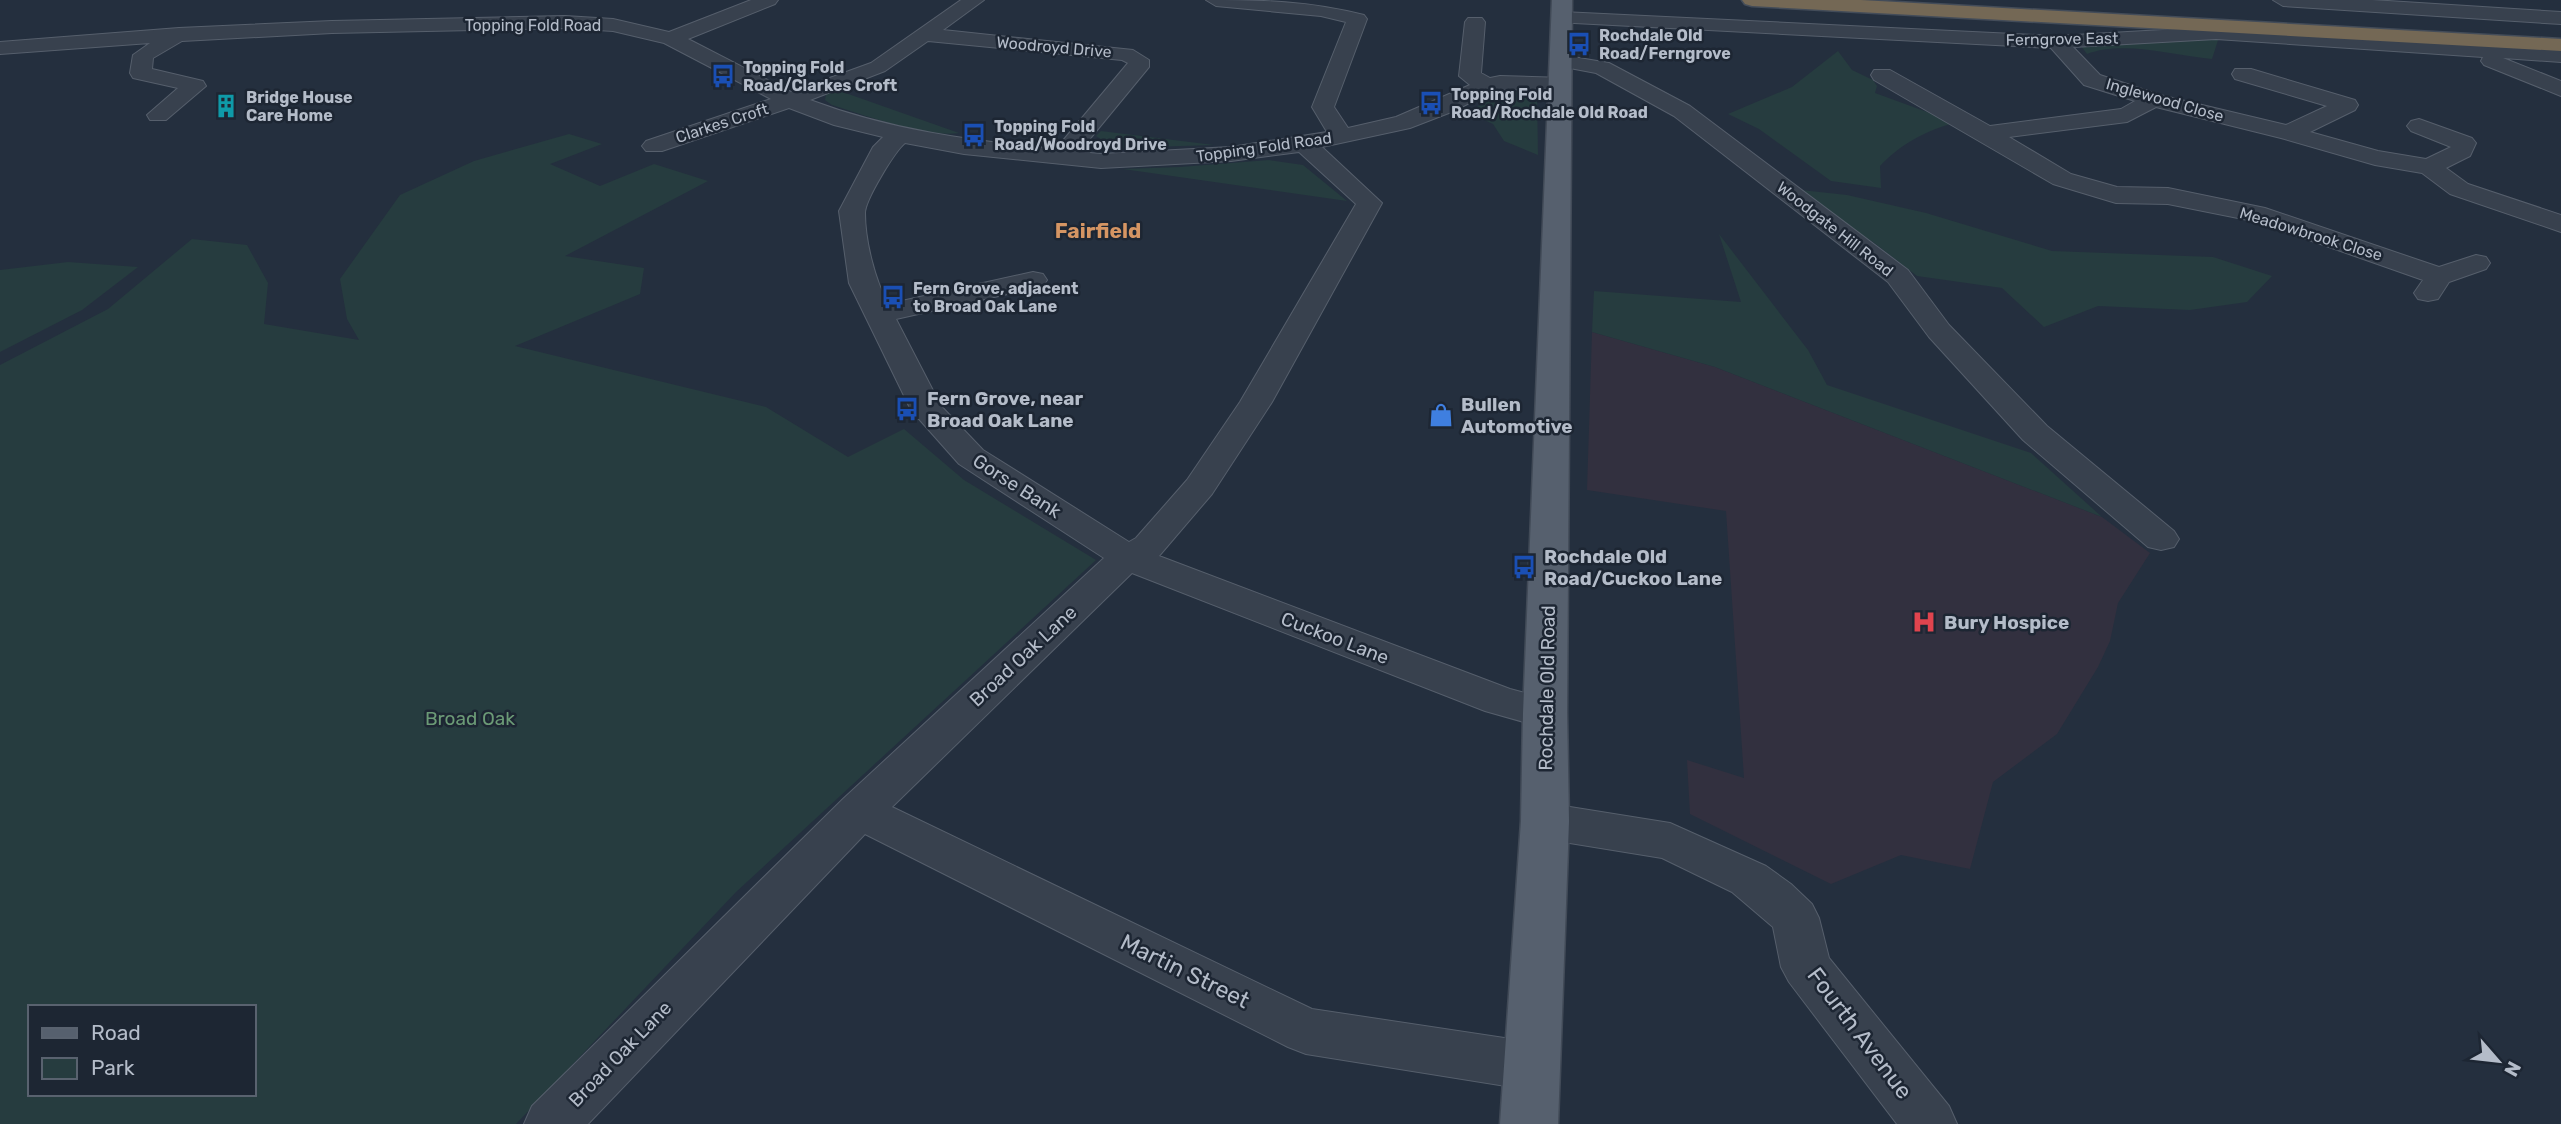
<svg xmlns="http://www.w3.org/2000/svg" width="2561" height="1124" font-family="Rubik,sans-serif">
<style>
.medical{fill:#32303f}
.green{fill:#263c3f;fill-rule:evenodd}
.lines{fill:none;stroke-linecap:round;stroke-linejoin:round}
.minor-casing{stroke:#565f6c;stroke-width:2}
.major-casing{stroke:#414a57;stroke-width:3}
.highway-casing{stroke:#434c59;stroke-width:3}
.minor{fill:#38414e;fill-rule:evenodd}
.major{fill:#56606e;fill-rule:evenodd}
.highway{fill:#746855;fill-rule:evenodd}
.labels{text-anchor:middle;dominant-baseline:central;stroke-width:5;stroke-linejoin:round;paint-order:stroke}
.far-street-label{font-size:16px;fill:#b4bcc9;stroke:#1d2633}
.far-poi-label{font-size:16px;font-weight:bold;fill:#b4bcc9;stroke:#1d2633;text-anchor:start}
.poi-label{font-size:19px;font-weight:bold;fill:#b4bcc9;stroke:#1d2633;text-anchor:start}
.street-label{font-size:19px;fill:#b4bcc9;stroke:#1d2633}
.park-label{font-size:19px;fill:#6b9a76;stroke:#1d2633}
.far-district-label{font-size:21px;font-weight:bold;fill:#d59563;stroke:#1d2633}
.near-street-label{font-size:23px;fill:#b4bcc9;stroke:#1d2633}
</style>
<rect width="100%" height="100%" fill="#242f3e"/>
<polygon class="medical" points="1592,332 1715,367 2102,517 2150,553 2118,603 2110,641 2098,667 2057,734 1993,782 1970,869 1901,855 1831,884 1690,814 1687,760 1744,778 1726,511 1587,490"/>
<g class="green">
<path d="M2219,37L2212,59C2173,55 2122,40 2087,54L2081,46Z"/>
<path d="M1838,51L1852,70L1873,80L1877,86L1875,93L1949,120L1950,124C1922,133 1901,144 1880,166L1881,188L1831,181L1759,129L1728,114L1792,87Z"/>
<path d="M833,89L837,90L959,133C928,138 863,115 832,105L825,100L826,95Z"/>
<polygon points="1506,91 1537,93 1538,155 1504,141 1493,124 1467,112"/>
<polygon points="1101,131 1214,145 1116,148 1096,136"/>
<path d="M569,134L602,144L550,164L600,186L654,164L708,181L565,256L644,268L640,294L515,346L766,407L848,457L904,429L964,480L1096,560L736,892L516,1124H0V365L108,309L192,239L247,245L268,283L264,324L359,340L347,319L340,279L400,195L474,161ZM30,1007H254V1094H30Z"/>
<polygon points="1269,160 1303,165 1347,201 1123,169 1180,167"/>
<polygon points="1801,190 1847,195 1926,213 2052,251 2213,257 2272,276 2247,302 2190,310 2098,306 2044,327 2002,288 1917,276 1873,242 1827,215"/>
<polygon points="1719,234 1808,350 1827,385 2031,453 2102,517 1715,367 1592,332 1594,291 1741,302"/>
<polygon points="68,262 138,267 82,310 0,352 0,270"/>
</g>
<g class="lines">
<g class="minor-casing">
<g id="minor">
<path d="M751,0H778L775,4L688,39L791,92L871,63L961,0H984L943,30L1133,50L1149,60V67L1079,152L1101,154L1231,147L1327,132L1312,107L1346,22L1321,16L1216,6L1206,0C1263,0 1308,1 1364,15L1367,19L1334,107L1348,128L1396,117L1470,85L1459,76L1465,22L1468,18H1482L1485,22L1481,73L1490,78L1500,76L1566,78L1569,83L1566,88L1494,90L1454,111L1410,128L1322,147L1382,203L1272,402L1212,494L1159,556L1510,689L1560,702L1566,713L1560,724L1545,728L1485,711L1132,573L892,807L1312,1009L1531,1042L1550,1049L1557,1066L1550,1083L1531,1090L1306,1054L1288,1047L865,834L588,1124H524L532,1106L843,799L1104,558L959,464L911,410L849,283L839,211L873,147L883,137L834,125L789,108L662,151H646L642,146L646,141L771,99L664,43L613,31L565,28L332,33L182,41L153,58L152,69L203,81L206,86L166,120H150L147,115L178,88L133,78L130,73L133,55L150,43L0,54V42L179,28L332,21L565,16L613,19L669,32ZM928,41L1122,60L1128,63L1056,149C971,141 890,130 810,100L885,71ZM905,143L964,154L1101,168L1231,161L1299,152L1356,204L1240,402L1187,480L1136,538L1129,542L983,450L941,406L896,319L1043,286L1047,280L1043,274L1033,272L888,304C875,280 865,241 865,213C865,200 895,151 905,143Z"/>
<polygon points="2273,0 2372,0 2561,12 2561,24 2283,6"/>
<polygon points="1562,12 2057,36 2216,27 2561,50 2561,62 2503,58 2561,81 2561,96 2484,65 2481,61 2483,57 2216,39 2073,47 2100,75 2160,95 2286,125 2327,106 2235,79 2232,74 2235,69 2251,69 2355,100 2358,105 2355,110 2310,132 2378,151 2426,159 2451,147 2411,131 2407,126 2411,121 2419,119 2472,138 2476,143 2470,156 2446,168 2468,184 2561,215 2561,232 2450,194 2422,173 2375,165 2281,138 2156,107 2127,122 2009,137 2071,174 2117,187 2168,188 2265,208 2439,267 2476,255 2486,257 2490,263 2486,269 2449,282 2438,299 2428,301 2418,299 2414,293 2423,280 2258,222 2168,204 2116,203 2053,184 1874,80 1871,75 1874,70 1890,70 1990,126 2121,109 2135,101 2084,85 2051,48 1555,22 1552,18 1555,14"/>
<polygon points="1561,55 1609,63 1690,106 1908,270 1949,325 2047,426 2174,531 2179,539 2174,547 2161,550 2148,547 2023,440 1929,337 1888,282 1674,116 1596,73 1554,65 1551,61 1554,57"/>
<polygon points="1545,803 1670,823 1766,866 1791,884 1812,904 1819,918 1829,958 1949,1106 1957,1124 1897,1124 1789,982 1781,967 1773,927 1732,892 1662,858 1545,839 1529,833 1523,821 1529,809"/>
</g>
</g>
<g class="major-casing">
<polygon id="major" points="1552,0 1572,0 1567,713 1569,821 1558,1124 1500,1124 1521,821 1523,713"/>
</g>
<g class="highway-casing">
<polygon id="highway" points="1742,0 1861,0 2561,39 2561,51 1752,6 1745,4"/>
</g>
<use href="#minor" class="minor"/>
<use href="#major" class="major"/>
<use href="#highway" class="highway"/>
</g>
<defs>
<g id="bus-bare" transform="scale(1.89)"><path d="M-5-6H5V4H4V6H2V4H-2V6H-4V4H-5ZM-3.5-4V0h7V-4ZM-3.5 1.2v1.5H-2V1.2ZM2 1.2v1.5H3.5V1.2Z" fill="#1a4fb4" stroke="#1d2633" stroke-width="2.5" paint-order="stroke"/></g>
<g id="building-bare" transform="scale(1.89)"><path d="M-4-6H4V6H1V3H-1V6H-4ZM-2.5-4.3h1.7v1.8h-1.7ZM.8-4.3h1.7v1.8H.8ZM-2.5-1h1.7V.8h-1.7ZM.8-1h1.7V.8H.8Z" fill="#0f9aa8" stroke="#1d2633" stroke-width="2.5" paint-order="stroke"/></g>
<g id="shop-bare" transform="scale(1.89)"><path d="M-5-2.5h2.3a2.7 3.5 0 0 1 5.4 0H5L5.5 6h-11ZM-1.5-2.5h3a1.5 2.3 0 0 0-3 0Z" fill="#3f7fe0" stroke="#1d2633" stroke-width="2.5" paint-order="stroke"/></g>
<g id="hospital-bare" transform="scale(1.89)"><path d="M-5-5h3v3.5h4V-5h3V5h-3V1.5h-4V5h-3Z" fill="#e0444e" stroke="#1d2633" stroke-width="2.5" paint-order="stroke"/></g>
</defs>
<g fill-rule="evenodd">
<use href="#bus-bare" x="1579" y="44"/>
<use href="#bus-bare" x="723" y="76"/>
<use href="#bus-bare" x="1431" y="103"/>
<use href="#building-bare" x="226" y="106"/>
<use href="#bus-bare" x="974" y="135"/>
<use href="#bus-bare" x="893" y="297"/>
<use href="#bus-bare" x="907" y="409"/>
<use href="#shop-bare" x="1441" y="415"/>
<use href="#bus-bare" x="1524" y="567"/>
<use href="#hospital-bare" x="1924" y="622"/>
</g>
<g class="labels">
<g class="far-street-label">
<text x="533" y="25">Topping Fold Road</text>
<text transform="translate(2062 39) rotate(-1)">Ferngrove East</text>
<text transform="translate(1054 47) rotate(5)">Woodroyd Drive</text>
<text transform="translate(2165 100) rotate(16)">Inglewood Close</text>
<text transform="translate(722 123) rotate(-18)">Clarkes Croft</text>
<text transform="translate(1264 147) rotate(-8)">Topping Fold Road</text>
<text transform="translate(1835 229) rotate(38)">Woodgate Hill Road</text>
<text transform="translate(2311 234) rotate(17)">Meadowbrook Close</text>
</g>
<g class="far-poi-label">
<text x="1599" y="35">Rochdale Old<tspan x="1599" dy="18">Road/Ferngrove</tspan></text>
<text x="743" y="67">Topping Fold<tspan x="743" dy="18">Road/Clarkes Croft</tspan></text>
<text x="1451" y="94">Topping Fold<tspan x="1451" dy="18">Road/Rochdale Old Road</tspan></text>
<text x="246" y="97">Bridge House<tspan x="246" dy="18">Care Home</tspan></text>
<text x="994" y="126">Topping Fold<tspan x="994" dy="18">Road/Woodroyd Drive</tspan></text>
<text x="913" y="288">Fern Grove, adjacent<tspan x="913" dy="18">to Broad Oak Lane</tspan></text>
</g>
<g class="poi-label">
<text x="927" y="398">Fern Grove, near<tspan x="927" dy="22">Broad Oak Lane</tspan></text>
<text x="1461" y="404">Bullen<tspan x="1461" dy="22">Automotive</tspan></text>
<text x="1544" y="556">Rochdale Old<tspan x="1544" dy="22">Road/Cuckoo Lane</tspan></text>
<text x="1944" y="622">Bury Hospice</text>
</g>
<g class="street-label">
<text transform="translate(1017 486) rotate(33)">Gorse Bank</text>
<text transform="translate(1335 638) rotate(21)">Cuckoo Lane</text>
<text transform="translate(1023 656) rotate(-43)">Broad Oak Lane</text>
<text transform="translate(1547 688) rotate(-89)">Rochdale Old Road</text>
<text transform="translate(620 1054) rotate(-46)">Broad Oak Lane</text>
</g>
<g class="park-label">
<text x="470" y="718">Broad Oak</text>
</g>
<g class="far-district-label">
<text x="1098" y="230">Fairfield</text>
</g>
<g class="near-street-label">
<text transform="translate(1185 971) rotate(26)">Martin Street</text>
<text transform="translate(1860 1033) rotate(53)">Fourth Avenue</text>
</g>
</g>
<rect x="28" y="1005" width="228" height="91" fill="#1d2633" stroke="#59626f" stroke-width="2"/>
<rect x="42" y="1028" width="35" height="10" fill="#56606e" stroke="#59626f" stroke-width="2"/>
<text x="91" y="1040" font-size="21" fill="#b4bcc9">Road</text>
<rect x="42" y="1058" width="35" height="21" fill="#263c3f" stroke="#59626f" stroke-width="2"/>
<text x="91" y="1075" font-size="21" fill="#b4bcc9">Park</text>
<g transform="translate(2498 1061) rotate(118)" stroke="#1d2633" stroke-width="5" paint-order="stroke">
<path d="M0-5L12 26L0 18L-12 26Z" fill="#b4bcc9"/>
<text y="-10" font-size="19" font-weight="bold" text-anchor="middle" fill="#b4bcc9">N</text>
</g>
</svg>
